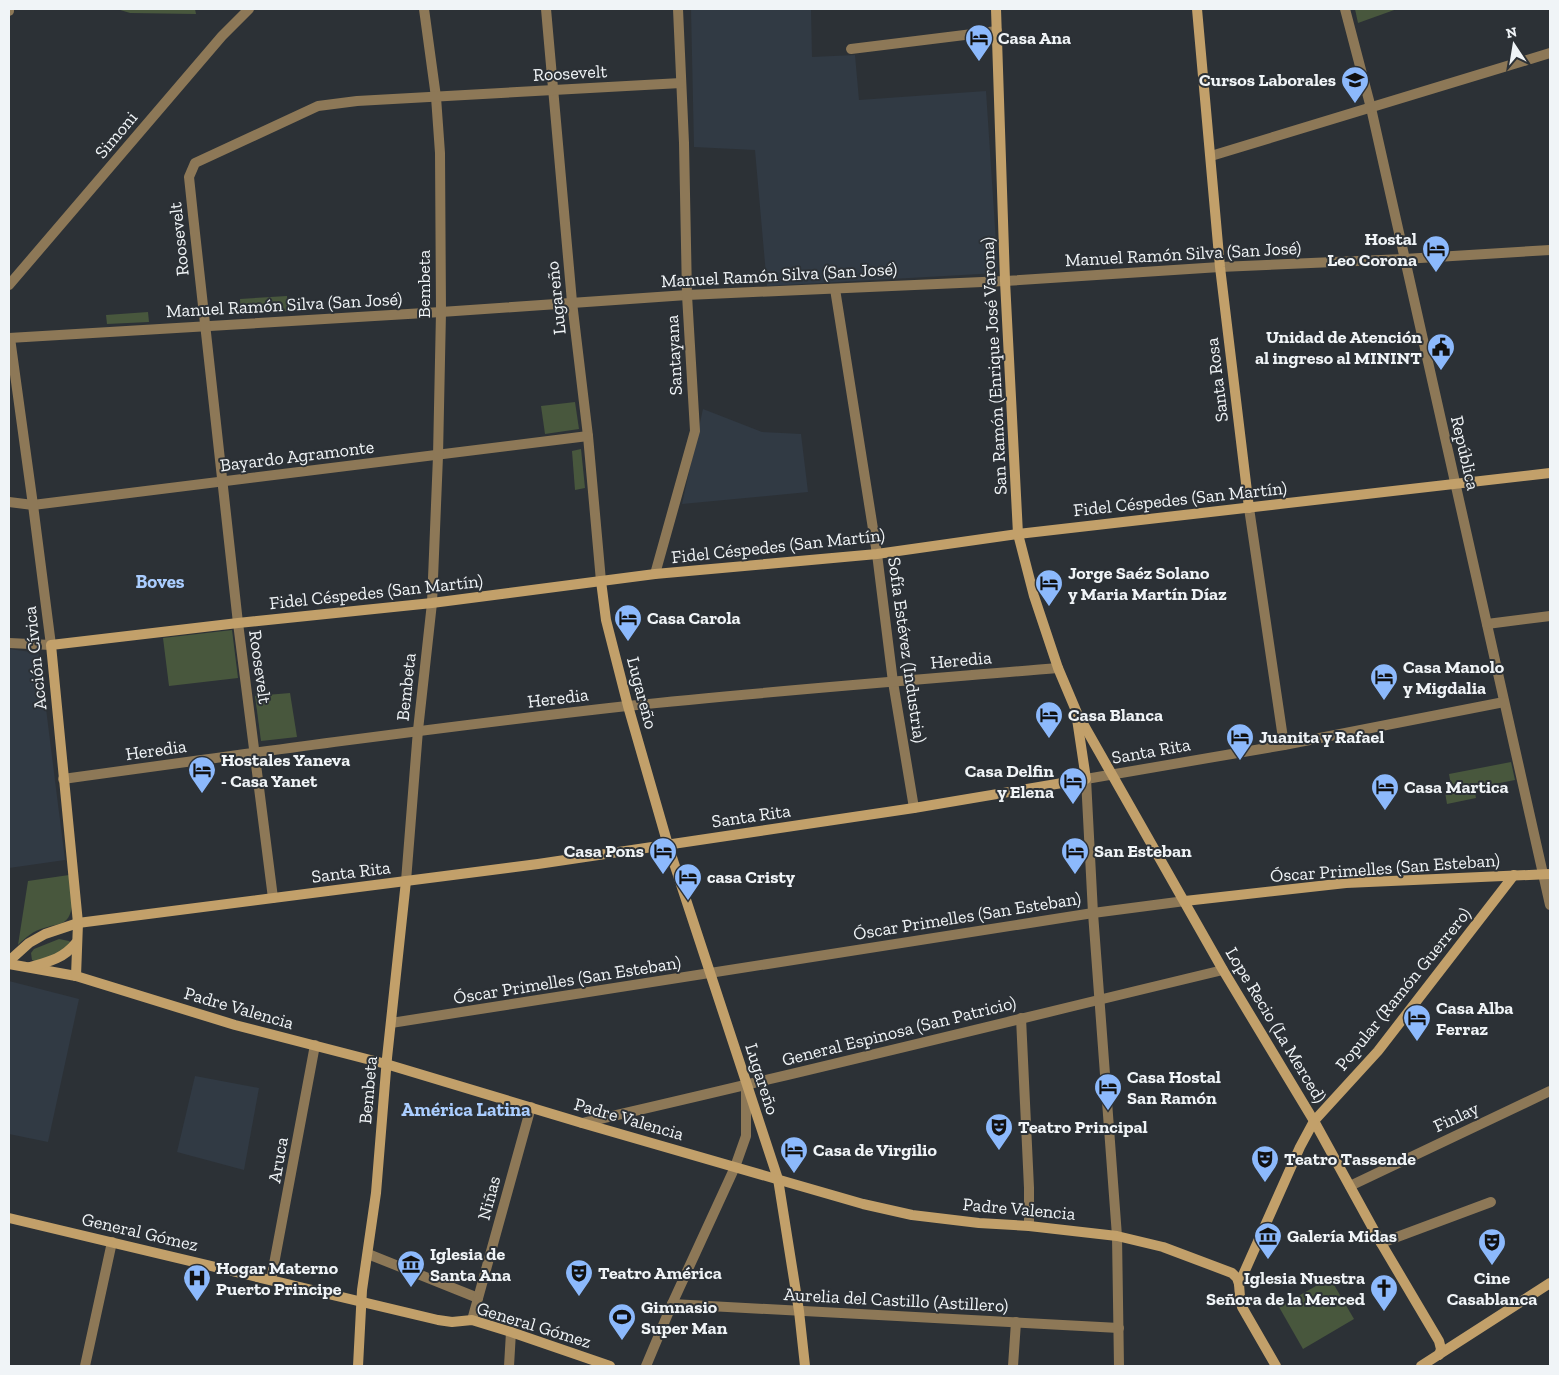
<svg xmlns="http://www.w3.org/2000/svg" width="1559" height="1375" font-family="'Zilla Slab',serif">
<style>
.built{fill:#313a44}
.green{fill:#48573d}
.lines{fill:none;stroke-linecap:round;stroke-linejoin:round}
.street{stroke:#8d7857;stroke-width:10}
.secondary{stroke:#c2a06a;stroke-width:10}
.labels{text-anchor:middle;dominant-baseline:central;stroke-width:4;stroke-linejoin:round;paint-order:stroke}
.poi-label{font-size:18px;font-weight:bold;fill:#f0f4f7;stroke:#2c3136;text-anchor:start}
.street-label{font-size:18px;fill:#f0f4f7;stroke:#2c3136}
.neighbourhood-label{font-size:19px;font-weight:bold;fill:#aacdff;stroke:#2c3136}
</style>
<rect width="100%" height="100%" fill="#2c3136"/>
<g class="built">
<polygon points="691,9 811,9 812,57 855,55 859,100 986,91 998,273 767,286 755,150 694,147"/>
<polygon points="703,409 762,432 801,434 808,492 682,504"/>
<polygon points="9,649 39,653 65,860 9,868"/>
<polygon points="9,981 79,999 48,1142 9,1134"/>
<polygon points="195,1076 259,1088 244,1170 177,1152"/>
</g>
<g class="green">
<polygon points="117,9 195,9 196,14 130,13"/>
<polygon points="1355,9 1397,9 1358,23"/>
<polygon points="287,296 288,311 241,314 240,299"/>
<polygon points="148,312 149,322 107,324 106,315"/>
<polygon points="575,402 579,429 545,434 541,406"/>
<polygon points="581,449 585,488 575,490 572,451"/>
<polygon points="232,630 238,678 169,686 163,638"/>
<polygon points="290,693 297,737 261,741 255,696"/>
<polygon points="1511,762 1515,780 1474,788 1476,798 1447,804 1445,792 1452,791 1449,774"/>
<path d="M69,875C70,885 73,897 72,906C69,926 59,923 44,928C33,931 26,937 18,945L28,881Z"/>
<polygon points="59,939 69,941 72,944 72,948 37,962 32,960 31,953 34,949"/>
<polygon points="1330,1278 1354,1319 1303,1349 1279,1307"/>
</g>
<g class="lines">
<g class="street">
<polyline points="546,9 572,302 588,436 601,581"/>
<polyline points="1345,9 1371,108 1550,905"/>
<polyline points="9,11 9,9"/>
<polyline points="851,49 997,31"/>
<polyline points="1211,156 1550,53"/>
<polyline points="9,285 222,36 249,9"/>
<polyline points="835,289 877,554 893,682 914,808"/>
<polyline points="9,338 441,312 687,295 1005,281 1220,267 1404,259 1550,250"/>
<polyline points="9,502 33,505 588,436"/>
<polyline points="1249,508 1284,745"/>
<polyline points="655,574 695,431 687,295 684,143 678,9"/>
<polyline points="1487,624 1550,616"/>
<polyline points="9,643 51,645 33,505 10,338"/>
<path d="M63,779C251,753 439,727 627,706C771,691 915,680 1058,668"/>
<polyline points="406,881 418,730 432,603 438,456 441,312 440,153 436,97 424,9"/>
<polyline points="273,898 238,623 193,215 189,177 195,163 318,106 357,101 681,83"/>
<polyline points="1021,1018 1029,1188 1029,1226"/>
<polyline points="391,1023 1093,913 1185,901"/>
<path d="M582,1123C797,1074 1010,1021 1223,970"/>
<polyline points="1350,1186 1550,1091"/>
<polyline points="1381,1243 1491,1202"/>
<polyline points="368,1254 478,1298"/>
<polyline points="271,1280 315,1045"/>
<polyline points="672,1304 1119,1328"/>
<polyline points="472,1320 531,1107"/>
<polyline points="85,1366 112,1242"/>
<polyline points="509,1366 511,1332"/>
<polyline points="646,1366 672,1304 735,1167 746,1136 746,1086"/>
<polyline points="1013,1366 1016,1322"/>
<polyline points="1119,1366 1117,1236 1093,913 1086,779 1284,745 1504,702"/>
</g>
<g class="secondary">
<polyline points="996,9 1005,281 1018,534 1034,596 1058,668 1077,713 1223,970 1314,1121 1381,1243 1439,1341 1441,1349 1439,1355"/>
<polyline points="1197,9 1220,267 1249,508"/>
<polyline points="601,581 606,620 628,706 668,845 778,1179 799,1311 805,1366"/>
<polyline points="1185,901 1346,883 1550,874"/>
<polyline points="9,961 29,943 45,934 78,923 538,864 914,808 1086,779 1077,719"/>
<polyline points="9,964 76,976 235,1025 386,1064 582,1123 863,1204 912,1215 979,1223 1029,1226 1117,1236 1163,1247 1232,1273 1237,1278 1239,1284 1240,1297 1242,1307 1276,1366"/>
<path d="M30,967C48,962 63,959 76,943"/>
<polyline points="76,976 78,923 51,645 238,623 432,603 655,574 877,554 1018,534 1550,473"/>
<polyline points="9,1218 438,1320 452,1322 472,1320 511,1332 610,1366"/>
<polyline points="1239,1284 1300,1147 1314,1121 1378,1051 1514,875"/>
<polyline points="358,1366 362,1290 376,1193 387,1058 406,881"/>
<polyline points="1421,1366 1550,1283"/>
</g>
</g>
<defs>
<g id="hotel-pin" transform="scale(1.4375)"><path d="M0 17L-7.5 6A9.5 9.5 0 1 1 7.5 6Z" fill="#8cb9fc" stroke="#2c3136"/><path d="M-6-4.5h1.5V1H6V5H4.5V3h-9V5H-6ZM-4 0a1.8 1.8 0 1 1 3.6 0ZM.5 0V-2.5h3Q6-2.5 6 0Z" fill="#111"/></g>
<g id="university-pin" transform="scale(1.4375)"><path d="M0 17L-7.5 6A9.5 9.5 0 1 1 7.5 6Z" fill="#8cb9fc" stroke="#2c3136"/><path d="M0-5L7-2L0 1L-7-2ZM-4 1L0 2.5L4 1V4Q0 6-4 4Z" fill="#111"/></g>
<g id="civic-pin" transform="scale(1.4375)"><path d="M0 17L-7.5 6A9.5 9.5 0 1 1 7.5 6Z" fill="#8cb9fc" stroke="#2c3136"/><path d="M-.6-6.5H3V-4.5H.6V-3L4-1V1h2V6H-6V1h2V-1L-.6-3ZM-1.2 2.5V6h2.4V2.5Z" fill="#111"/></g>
<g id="theatre-pin" transform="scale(1.4375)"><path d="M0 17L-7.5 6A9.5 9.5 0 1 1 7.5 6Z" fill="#8cb9fc" stroke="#2c3136"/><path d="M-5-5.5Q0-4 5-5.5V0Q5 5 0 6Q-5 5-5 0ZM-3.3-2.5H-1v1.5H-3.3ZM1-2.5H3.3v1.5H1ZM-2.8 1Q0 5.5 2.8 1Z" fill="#111"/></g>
<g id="museum-pin" transform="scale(1.4375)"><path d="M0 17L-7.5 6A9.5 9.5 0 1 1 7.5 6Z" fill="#8cb9fc" stroke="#2c3136"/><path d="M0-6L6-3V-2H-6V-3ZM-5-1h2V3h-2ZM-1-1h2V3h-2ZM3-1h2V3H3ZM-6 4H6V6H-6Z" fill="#111"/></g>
<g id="hospital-pin" transform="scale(1.4375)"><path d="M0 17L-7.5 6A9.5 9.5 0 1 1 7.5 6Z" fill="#8cb9fc" stroke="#2c3136"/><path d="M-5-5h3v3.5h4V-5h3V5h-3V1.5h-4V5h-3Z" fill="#111"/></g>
<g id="church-pin" transform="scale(1.4375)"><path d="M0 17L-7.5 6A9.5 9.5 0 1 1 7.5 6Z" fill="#8cb9fc" stroke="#2c3136"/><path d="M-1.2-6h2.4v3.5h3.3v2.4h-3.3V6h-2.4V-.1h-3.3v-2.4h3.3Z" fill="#111"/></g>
<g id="stadium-pin" transform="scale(1.4375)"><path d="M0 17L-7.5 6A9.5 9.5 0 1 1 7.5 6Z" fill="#8cb9fc" stroke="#2c3136"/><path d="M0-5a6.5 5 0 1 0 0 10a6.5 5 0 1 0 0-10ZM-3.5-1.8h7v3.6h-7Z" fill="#111"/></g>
</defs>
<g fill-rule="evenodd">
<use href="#hotel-pin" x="979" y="38"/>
<use href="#university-pin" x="1355" y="80"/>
<use href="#hotel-pin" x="1436" y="249"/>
<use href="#civic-pin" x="1441" y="347"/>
<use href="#hotel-pin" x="1049" y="583"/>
<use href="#hotel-pin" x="628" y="618"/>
<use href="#hotel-pin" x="1384" y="677"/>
<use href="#hotel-pin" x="1049" y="715"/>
<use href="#hotel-pin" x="1240" y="737"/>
<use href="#hotel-pin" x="202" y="770"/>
<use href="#hotel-pin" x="1073" y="781"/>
<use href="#hotel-pin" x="1385" y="787"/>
<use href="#hotel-pin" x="663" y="851"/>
<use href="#hotel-pin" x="1075" y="851"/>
<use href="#hotel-pin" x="688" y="877"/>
<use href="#hotel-pin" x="1417" y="1018"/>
<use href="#hotel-pin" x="1108" y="1087"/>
<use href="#theatre-pin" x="999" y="1127"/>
<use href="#hotel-pin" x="794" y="1150"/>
<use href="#theatre-pin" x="1265" y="1159"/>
<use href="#museum-pin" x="1268" y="1236"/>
<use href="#theatre-pin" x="1492" y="1242"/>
<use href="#museum-pin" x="411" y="1264"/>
<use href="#theatre-pin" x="579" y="1273"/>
<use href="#hospital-pin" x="197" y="1278"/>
<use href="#church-pin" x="1384" y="1288"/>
<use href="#stadium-pin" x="622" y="1317"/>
</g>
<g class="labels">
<g class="poi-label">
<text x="998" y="38">Casa Ana</text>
<text x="1336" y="80" text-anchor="end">Cursos Laborales</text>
<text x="1417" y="239" text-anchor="end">Hostal<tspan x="1417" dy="21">Leo Corona</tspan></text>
<text x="1422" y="337" text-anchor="end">Unidad de Atención<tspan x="1422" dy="21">al ingreso al MININT</tspan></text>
<text x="1068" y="573">Jorge Saéz Solano<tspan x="1068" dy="21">y Maria Martín Díaz</tspan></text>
<text x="647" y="618">Casa Carola</text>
<text x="1403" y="667">Casa Manolo<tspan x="1403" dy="21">y Migdalia</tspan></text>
<text x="1068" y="715">Casa Blanca</text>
<text x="1259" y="737">Juanita y Rafael</text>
<text x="221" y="760">Hostales Yaneva<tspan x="221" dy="21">- Casa Yanet</tspan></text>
<text x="1054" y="771" text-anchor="end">Casa Delfin<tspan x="1054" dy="21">y Elena</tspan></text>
<text x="1404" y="787">Casa Martica</text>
<text x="644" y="851" text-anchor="end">Casa Pons</text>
<text x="1094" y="851">San Esteban</text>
<text x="707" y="877">casa Cristy</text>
<text x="1436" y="1008">Casa Alba<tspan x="1436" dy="21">Ferraz</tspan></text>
<text x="1127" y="1077">Casa Hostal<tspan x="1127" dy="21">San Ramón</tspan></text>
<text x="1018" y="1127">Teatro Principal</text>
<text x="813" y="1150">Casa de Virgilio</text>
<text x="1284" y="1159">Teatro Tassende</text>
<text x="1287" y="1236">Galería Midas</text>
<text x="430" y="1254">Iglesia de<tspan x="430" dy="21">Santa Ana</tspan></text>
<text x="216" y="1268">Hogar Materno<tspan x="216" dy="21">Puerto Principe</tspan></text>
<text x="598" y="1273">Teatro América</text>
<text x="1365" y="1278" text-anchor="end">Iglesia Nuestra<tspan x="1365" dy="21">Señora de la Merced</tspan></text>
<text x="1492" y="1278" text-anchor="middle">Cine<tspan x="1492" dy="21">Casablanca</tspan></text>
<text x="641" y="1307">Gimnasio<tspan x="641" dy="21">Super Man</tspan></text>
</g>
<g class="street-label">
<text transform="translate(570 73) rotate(-3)">Roosevelt</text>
<text transform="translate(116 135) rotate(-50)">Simoni</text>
<text transform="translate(179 239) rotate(-96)">Roosevelt</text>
<text transform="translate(1183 254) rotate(-3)">Manuel Ramón Silva (San José)</text>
<text transform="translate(779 275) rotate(-3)">Manuel Ramón Silva (San José)</text>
<text transform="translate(424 284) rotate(-90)">Bembeta</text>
<text transform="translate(556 298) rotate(-96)">Lugareño</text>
<text transform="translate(284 305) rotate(-3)">Manuel Ramón Silva (San José)</text>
<text transform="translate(674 355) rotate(-93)">Santayana</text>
<text transform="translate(994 366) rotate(-93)">San Ramón (Enrique José Varona)</text>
<text transform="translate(1217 380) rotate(-97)">Santa Rosa</text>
<text transform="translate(1465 453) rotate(77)">República</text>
<text transform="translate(297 456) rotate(-7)">Bayardo Agramonte</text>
<text transform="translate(1180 499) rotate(-6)">Fidel Céspedes (San Martín)</text>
<text transform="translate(778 546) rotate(-6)">Fidel Céspedes (San Martín)</text>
<text transform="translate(376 592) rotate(-6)">Fidel Céspedes (San Martín)</text>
<text transform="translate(907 650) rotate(82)">Sofía Estévez (Industria)</text>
<text transform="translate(35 658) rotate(-96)">Acción Cívica</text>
<text transform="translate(961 660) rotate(-5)">Heredia</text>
<text transform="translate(260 667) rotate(82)">Roosevelt</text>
<text transform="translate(406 687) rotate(-84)">Bembeta</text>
<text transform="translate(642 693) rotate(75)">Lugareño</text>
<text transform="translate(558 698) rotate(-7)">Heredia</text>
<text transform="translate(156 750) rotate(-8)">Heredia</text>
<text transform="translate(1151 751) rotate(-10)">Santa Rita</text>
<text transform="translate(751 816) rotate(-8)">Santa Rita</text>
<text transform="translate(1385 868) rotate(-4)">Óscar Primelles (San Esteban)</text>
<text transform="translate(351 872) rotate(-7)">Santa Rita</text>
<text transform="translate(967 916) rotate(-9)">Óscar Primelles (San Esteban)</text>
<text transform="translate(567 980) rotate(-9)">Óscar Primelles (San Esteban)</text>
<text transform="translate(1403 989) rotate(-51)">Popular (Ramón Guerrero)</text>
<text transform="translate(239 1008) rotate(16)">Padre Valencia</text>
<text transform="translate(1276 1025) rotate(59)">Lope Recio (La Merced)</text>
<text transform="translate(899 1031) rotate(-14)">General Espinosa (San Patricio)</text>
<text transform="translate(762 1079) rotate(72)">Lugareño</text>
<text transform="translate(368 1090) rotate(-85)">Bembeta</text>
<text transform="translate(1456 1117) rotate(-25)">Finlay</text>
<text transform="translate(629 1119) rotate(16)">Padre Valencia</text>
<text transform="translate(278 1160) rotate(-80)">Aruca</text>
<text transform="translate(489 1198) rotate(-75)">Niñas</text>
<text transform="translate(1019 1209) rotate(5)">Padre Valencia</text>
<text transform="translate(140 1232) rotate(13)">General Gómez</text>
<text transform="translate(896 1300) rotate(3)">Aurelia del Castillo (Astillero)</text>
<text transform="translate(534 1325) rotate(17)">General Gómez</text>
</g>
<g class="neighbourhood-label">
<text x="160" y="581">Boves</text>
<text x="466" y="1109">América Latina</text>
</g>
</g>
<rect width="1559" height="1375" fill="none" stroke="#f0f4f7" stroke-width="20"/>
<g transform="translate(1514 45) rotate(348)" stroke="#2c3136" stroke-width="4" paint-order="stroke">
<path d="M0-4L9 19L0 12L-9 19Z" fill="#f0f4f7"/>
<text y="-8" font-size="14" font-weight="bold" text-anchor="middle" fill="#f0f4f7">N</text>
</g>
</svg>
